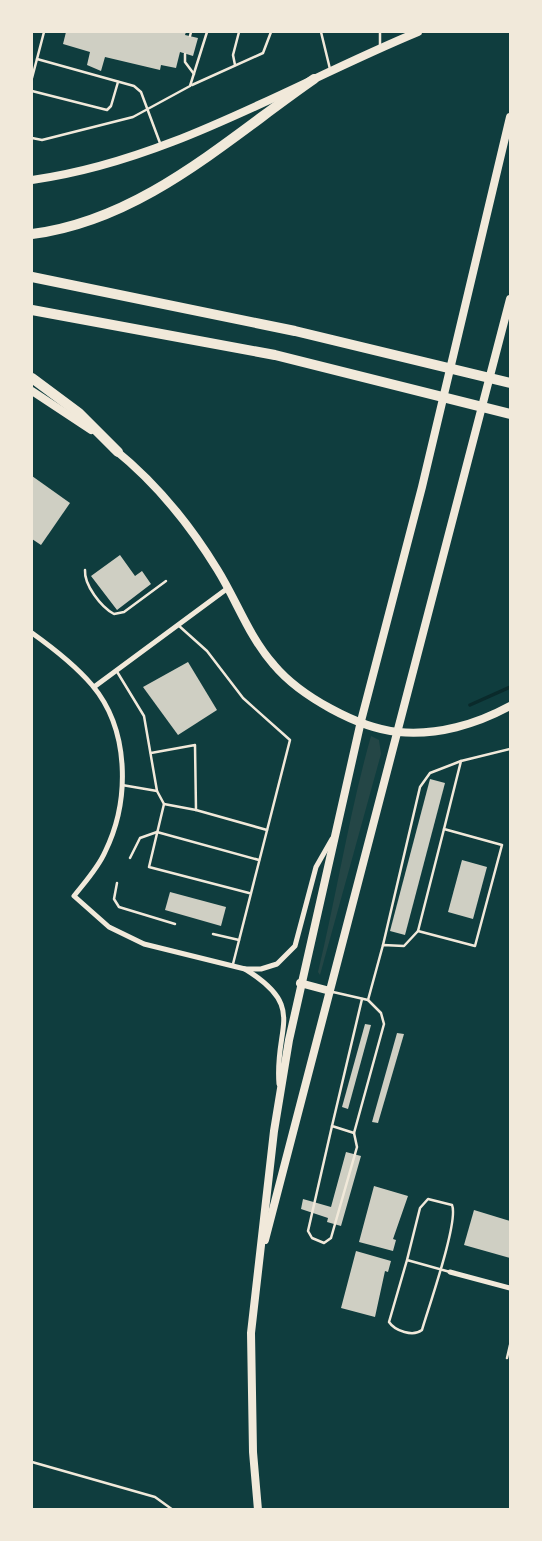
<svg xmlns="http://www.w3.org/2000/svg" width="542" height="1541" font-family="Rubik,sans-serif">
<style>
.green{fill:#244646}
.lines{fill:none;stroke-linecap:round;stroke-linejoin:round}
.stream{stroke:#0a2a2b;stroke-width:3.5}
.building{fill:#cfcfc3}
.service{stroke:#f1e9da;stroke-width:2.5}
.minor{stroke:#f1e9da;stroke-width:5}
.secondary{stroke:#f1e9da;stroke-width:8}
.motorway{stroke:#f1e9da;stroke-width:10}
</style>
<rect width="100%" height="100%" fill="#0f3d3e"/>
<path class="green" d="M371,736L379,740L381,754L320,975L318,972C337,893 349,814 371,736Z"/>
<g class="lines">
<polyline class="stream" points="470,705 510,687"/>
</g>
<g class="building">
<polygon points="66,32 186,32 185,35 198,38 193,56 180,52 176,68 161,65 160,70 105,57 101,71 87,65 90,52 63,44"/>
<polygon points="32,476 70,503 41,545 32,539"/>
<polygon points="120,555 135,576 142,571 151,584 117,610 91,576"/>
<polygon points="188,662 217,710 178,735 143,687"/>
<polygon points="430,779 445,783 405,935 390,931"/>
<polygon points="462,860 487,867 473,919 448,912"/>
<polygon points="170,892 226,907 221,926 165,910"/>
<polygon points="365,1024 371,1025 348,1109 342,1107"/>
<polygon points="397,1033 404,1034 378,1123 372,1122"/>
<polygon points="346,1152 361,1156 341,1226 327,1222 328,1218 301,1209 303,1199 331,1207"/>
<polygon points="374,1186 408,1196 393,1239 396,1240 393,1251 359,1242"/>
<polygon points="474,1210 510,1221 510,1258 464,1245"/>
<polygon points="356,1251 391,1261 388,1272 385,1271 375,1317 341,1308"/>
</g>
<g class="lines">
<g class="service">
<polyline points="321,32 330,69"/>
<polyline points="380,32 380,45"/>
<polyline points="190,36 191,32"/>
<polyline points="185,54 185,62 194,74"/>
<polyline points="37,59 134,86 141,92 160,143"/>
<polyline points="235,65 233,55 239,32"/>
<polyline points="32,78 44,32"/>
<polyline points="192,85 263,53 271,32"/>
<polyline points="32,91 107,110 111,106 118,82"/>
<polyline points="32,138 42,140 133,117 190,86 207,32"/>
<path d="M85,570C84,585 101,607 114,614L124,612L166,581"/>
<polyline points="178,625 207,651 243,698 290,740 233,964"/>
<polyline points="116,670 144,716 157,791"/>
<polyline points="122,785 157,791 164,804 196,810 195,745 151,753"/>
<polyline points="164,804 149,867 249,893"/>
<polyline points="196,810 267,830"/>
<polyline points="130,858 140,838 157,832 259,860"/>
<polyline points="117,883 114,899 119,907 175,924"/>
<polyline points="418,931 444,829"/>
<polyline points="213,934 239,940"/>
<polyline points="383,945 420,787 430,773 461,761"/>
<polyline points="333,992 368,1000 383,945 404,946 418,931 475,946 502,845 444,829 461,761 510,749"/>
<polyline points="332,1126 308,1231 312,1238 324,1243 331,1238 357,1147 354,1133 384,1024 381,1013 368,1000"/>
<polyline points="354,1133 332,1126 362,999"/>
<path d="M407,1260L389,1322C395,1331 413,1337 422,1330C428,1309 459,1221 452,1205L428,1199L420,1208L407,1260L450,1272"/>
<polyline points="507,1358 510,1345"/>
<polyline points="32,1462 155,1497 173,1510"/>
</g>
<g class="minor">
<path d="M32,633C53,648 75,665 92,685C130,730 130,801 105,852C98,868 85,882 74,896L109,927L144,944L245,969H261L277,964L295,946L316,867L332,839"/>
<polyline points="94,687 228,588"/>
<path d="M245,969C308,1008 274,1026 279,1084"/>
<polyline points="450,1272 510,1288"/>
</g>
<g class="secondary">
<path d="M32,180C169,161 292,84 418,32"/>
<polyline points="32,391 91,430"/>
<path d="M114,449C155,482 190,525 217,569C237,601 249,637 274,665C300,696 358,728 398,732C437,736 477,724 510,706"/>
<polyline points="300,983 330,991"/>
<polyline points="265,1240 510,299"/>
<polyline points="258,1510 253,1452 251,1333 274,1131 289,1040 361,721 422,487 510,117"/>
</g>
<g class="motorway">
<path d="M32,234C142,220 226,140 314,79"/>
<polyline points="32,277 295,331 510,383"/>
<polyline points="32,310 275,355 510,414"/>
<polyline points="32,378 79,413 118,452"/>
</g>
</g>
<rect width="542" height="1541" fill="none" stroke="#f1e9da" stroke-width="66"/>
</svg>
